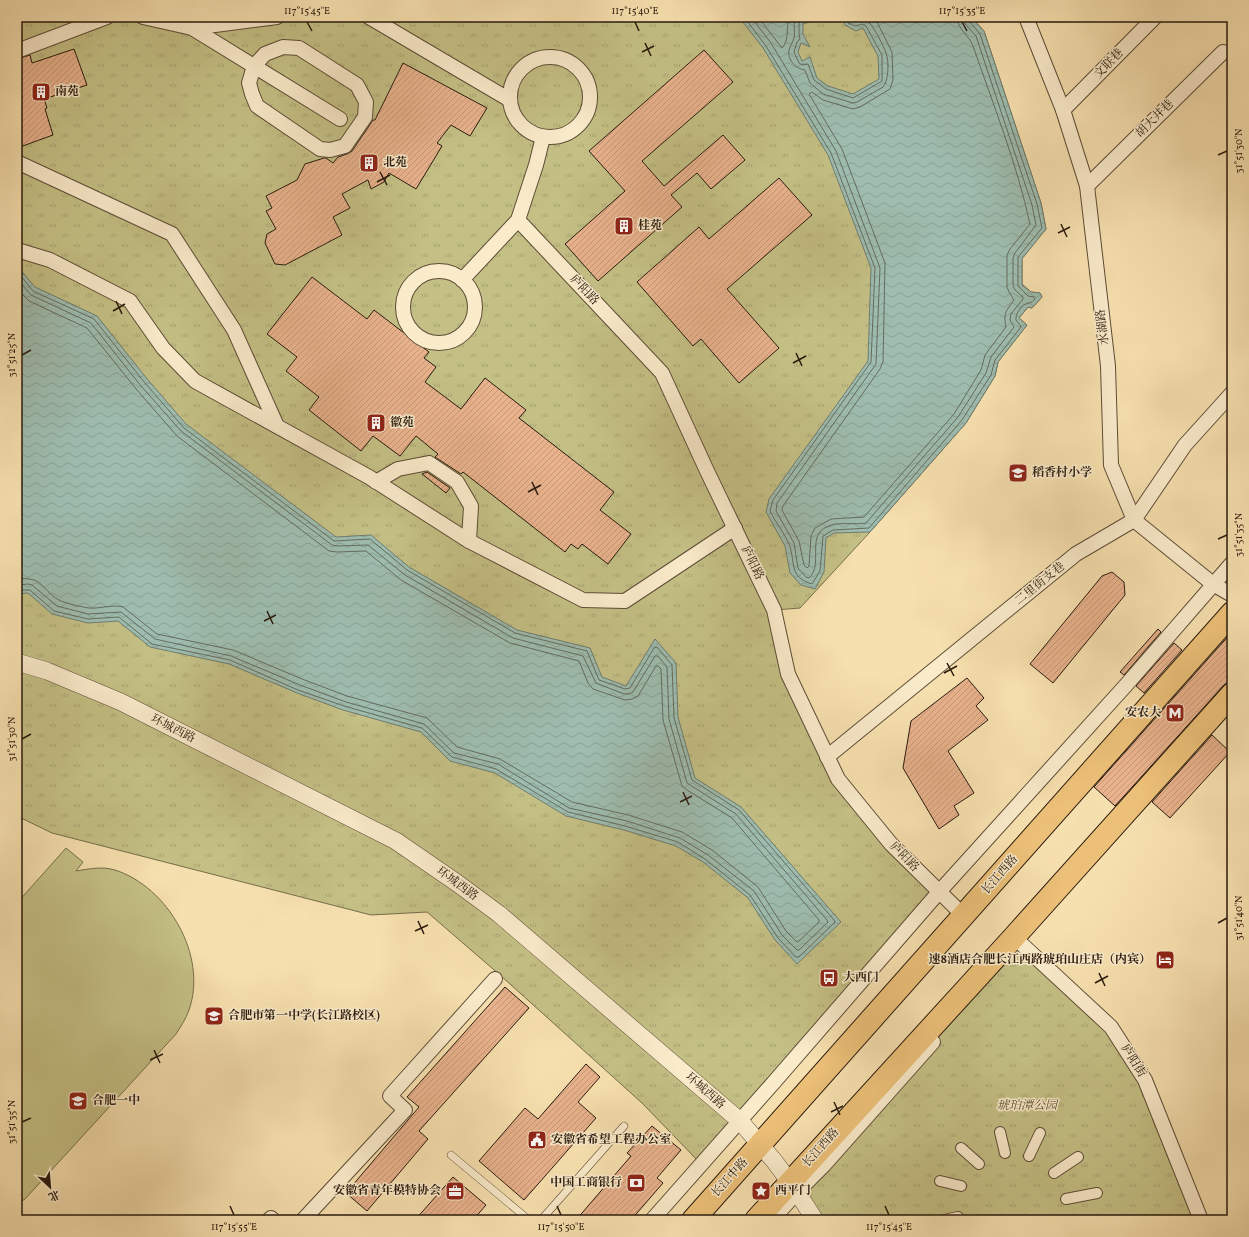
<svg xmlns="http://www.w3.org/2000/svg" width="1249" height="1237" font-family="Vollkorn,'Noto Serif SC',serif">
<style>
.green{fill:#c4c085;stroke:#766d49}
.park{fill:url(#park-tufts);stroke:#766d49}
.water{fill:url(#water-waves);stroke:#6f7c6f}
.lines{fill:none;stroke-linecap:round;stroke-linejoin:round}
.shore{stroke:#646c5e;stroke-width:1}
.building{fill:url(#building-hatch);stroke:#291a0d}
.service-casing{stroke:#5c4c36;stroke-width:8}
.pedestrian-casing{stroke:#5c4c36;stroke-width:12}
.minor-casing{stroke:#5c4c36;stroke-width:16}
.tertiary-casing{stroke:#5c4c36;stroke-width:18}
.trunk-casing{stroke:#291a0d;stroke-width:24}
.service{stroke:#faebcb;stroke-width:7}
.pedestrian{stroke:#faebcb;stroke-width:10}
.minor{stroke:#faebcb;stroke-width:14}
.tertiary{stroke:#faebcb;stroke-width:17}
.trunk{stroke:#ecc078;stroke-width:22}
.ticks{fill:none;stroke:#291a0d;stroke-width:1.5}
.labels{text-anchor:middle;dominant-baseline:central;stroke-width:3;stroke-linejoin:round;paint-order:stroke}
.street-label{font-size:12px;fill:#291a0d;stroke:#faebcb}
.poi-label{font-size:12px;font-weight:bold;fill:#291a0d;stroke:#faebcb;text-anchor:start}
.park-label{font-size:12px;font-style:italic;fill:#584c31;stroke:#faebcb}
.neatline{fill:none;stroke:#291a0d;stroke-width:1.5}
.ticks-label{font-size:10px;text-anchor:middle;fill:#291a0d}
</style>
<defs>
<pattern id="park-tufts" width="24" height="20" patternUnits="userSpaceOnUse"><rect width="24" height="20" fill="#c4c085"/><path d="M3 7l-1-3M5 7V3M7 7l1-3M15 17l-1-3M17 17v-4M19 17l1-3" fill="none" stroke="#a8a472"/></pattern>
<pattern id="water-waves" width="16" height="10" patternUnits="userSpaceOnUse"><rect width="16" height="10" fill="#9ebdb0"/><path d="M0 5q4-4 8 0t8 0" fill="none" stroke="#88a296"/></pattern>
<pattern id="building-hatch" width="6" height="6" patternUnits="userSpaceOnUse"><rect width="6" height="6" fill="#e8b28c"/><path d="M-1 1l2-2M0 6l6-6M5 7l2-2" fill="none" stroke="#c79878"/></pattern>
</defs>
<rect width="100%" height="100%" fill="#f7e0af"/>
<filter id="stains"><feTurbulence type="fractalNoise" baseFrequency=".005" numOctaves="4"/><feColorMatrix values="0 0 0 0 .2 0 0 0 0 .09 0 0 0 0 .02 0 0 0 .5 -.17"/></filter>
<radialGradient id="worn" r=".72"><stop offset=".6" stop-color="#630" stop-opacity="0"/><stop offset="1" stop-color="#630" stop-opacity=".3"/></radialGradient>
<path class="green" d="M66,848L83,862L76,871C89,869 101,866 115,870C168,887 208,956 189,1010C186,1019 181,1026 176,1034L25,1199L17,1204V903Z"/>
<g class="park">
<polygon points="17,17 971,17 984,31 1041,203 1046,229 1022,258 1022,284 1031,292 1040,293 1042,297 1032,308 1028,307 1019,318 1027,325 998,362 995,376 966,423 870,532 800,608 775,610 788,674 838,779 939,892 701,1164 642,1103 500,975 427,912 371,915 52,833 17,816"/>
<polygon points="1021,943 1111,1027 1145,1080 1201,1220 815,1220 797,1192"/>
</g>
<g class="water">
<polygon points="739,17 820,17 816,20 803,24 803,34 810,47 801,43 798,52 802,61 810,57 817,78 828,86 853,94 879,79 878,56 863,28 856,31 845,25 842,17 971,17 984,31 1041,203 1046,229 1022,259 1022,285 1031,292 1040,293 1042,297 1032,308 1028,307 1019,318 1027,325 998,362 995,376 966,423 870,532 834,533 826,538 824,572 815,589 801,585 790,573 785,546 766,512 769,499 868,361 871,268 828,155 763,48"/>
<polygon points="17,266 35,287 97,316 148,380 186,424 336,537 371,535 409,567 517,630 590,648 602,677 626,686 655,639 676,663 678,717 695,778 741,807 841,922 797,964 775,940 748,898 703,862 676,846 624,830 566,816 495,773 450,761 421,732 343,710 297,693 229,664 150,647 118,621 88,623 52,614 28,593 17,594"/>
</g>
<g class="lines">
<g class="shore">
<path d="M744,17L766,46L831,153L875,268L871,362L773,500L770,511C775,522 784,532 789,544C796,562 788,577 812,584L820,571L823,536L833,530L869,528L962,420L991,375L995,360L1021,327L1020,325L1016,320C1015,315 1021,305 1026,304C1031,302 1031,303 1035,299L1034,297L1028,296L1018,286V257L1042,228L1037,204L980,34L969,21L968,17"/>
<path d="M751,17L771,43L836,151L880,268L876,364L777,503L776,511L794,543L798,568L806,577L809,578C825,564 803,532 832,525C843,522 855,525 866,523L958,417L986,373L991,357L1014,327L1010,320L1011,314L1023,299V297L1015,290L1013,286V258L1015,253L1036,225L1032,205L976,36L965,24L963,17"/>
<path d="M758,17L782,48C790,40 785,27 790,17"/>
<path d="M798,17C791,24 796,31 794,38C793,42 790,46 789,50C787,60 796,69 805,70L810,83L823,94L853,103L857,102L883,87C889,81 889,60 886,53C883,45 873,24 866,20L856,21L852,17"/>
<polyline points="813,17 802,20 799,23 799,34 800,39 797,42 794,52 799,63 802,65 808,64 814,80 826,89 853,98 882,81 882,55 866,26 862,24 855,26 848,23 846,17"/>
<path d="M873,17L877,22L892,52L893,80L890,89L860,107L853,109L823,100L812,92L809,94L842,149L885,263L883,362L880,369L783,506L782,510L799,541L804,565L807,568L809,566L811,536L815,528L831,519L864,517L954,414L981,370L985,355L1006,327C1003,313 1006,311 1014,300L1009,292L1007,287V255L1010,249L1030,224C1017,164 993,104 973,46C969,35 957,29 957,17"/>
<polyline points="17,271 33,291 94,319 145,383 184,428 334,541 370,539 407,570 515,633 587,651 599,680 625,689 630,688 654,648 657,647 672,665 674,718 692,780 739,810 834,920 835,922 799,957 796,957 778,938 750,895 705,859 678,842 625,826 568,812 496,769 452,757 422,728 344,706 298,690 230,660 152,644 119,617 88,619 54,611 30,590 17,590"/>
<polyline points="17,279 31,295 91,323 141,386 181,431 332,545 337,546 368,545 405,575 513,638 583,656 596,683 624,694 629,694 633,692 655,656 658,656 667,667 669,719 687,783 736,814 827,920 828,922 799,950 797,950 782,935 754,891 708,855 680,838 627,821 569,808 498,764 454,753 424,724 346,702 300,685 231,656 155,639 121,612 88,614 57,606 32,585 28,584 17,585"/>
<path d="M17,289L29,301L87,328L137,390L177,436L329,551L337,552L366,551L401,580L510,643L579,661L588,683L593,689L625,700L632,699L638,696L656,666H658L661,669L663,720L682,786L687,790L732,818L819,920V922L799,941L797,942L786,931L758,887L712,850L682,832L628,815L572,802L500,759L457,747L427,718L347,696L302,679L233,650L157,634L123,607C112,604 100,609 89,608C82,607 64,603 59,600C40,589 44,576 17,579"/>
</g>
</g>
<g class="building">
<polygon points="74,49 87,85 44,99 47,108 45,109 53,135 20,147 17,138 17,59 30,55 32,63"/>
<polygon points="704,50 733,82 642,161 664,186 723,135 745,160 711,189 697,173 671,195 682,207 598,281 565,244 625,191 589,151"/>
<polygon points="403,63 487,108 470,136 451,125 437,143 442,146 416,189 389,173 384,182 371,189 368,180 342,194 350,208 333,217 342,235 285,265 275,264 265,243 267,234 276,229 266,211 272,208 266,196 297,180 305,164 324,158 326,158 333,163 338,157 347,154 352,151 373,120 375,120"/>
<polygon points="779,178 812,215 727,289 779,348 739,383 701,339 693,346 637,282 699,227 709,239"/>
<polygon points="312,277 367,319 374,310 429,352 424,358 436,367 425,382 461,409 485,378 526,410 519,418 614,492 600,510 631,534 608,564 582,544 578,549 571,544 565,552 463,472 461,474 435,457 438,454 416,436 400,456 373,436 361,451 309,410 319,397 286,371 297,357 267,334"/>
<polygon points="427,472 450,488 446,493 422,474"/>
<polygon points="1112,572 1124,582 1125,595 1053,683 1030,664 1102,576"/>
<polygon points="1158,629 1161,632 1124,675 1120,672"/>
<polygon points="1232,632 1232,682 1228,682 1223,686 1115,806 1094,787"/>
<polygon points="1174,643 1182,650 1144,693 1136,686"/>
<polygon points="967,678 984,698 976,706 988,720 948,751 974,793 954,806 959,815 939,829 903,768 911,721"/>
<polygon points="1212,735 1230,752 1170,818 1152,802"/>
<polygon points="505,987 529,1008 419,1131 428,1139 367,1211 346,1193 419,1107 407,1097"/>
<polygon points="586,1064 600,1077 578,1102 596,1118 524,1200 479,1161 525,1108 538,1119"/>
<polygon points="652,1126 681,1150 657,1178 663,1183 631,1220 576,1220 631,1156 627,1153"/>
<polygon points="453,1177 486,1205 473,1220 415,1220"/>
</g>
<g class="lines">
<g class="service-casing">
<g id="service">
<polyline points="451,1155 529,1220"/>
<polyline points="541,1220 624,1126"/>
</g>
</g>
<g class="pedestrian-casing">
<g id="pedestrian">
<polyline points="1000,1132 1005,1153"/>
<polyline points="961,1148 979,1164"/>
<polyline points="1029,1156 1040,1133"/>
<polyline points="1054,1173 1078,1157"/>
<polyline points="940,1181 961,1186"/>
<polyline points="1066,1199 1097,1193"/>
<polyline points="944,1220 958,1217"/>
</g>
</g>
<g class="minor-casing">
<g id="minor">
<polyline points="143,17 192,28 277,17"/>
<polyline points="369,17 510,100"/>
<polyline points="1026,17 1063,110 1087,186 1108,366 1111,465 1134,520 1213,584 1232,595"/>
<polyline points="192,28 340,119"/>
<polygon points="283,47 299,48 357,85 366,102 365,117 345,146 330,150 320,149 257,106 252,94 249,83 254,66 265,54"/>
<polyline points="17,51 107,17"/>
<circle cx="550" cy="97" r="40"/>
<polyline points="1063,110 1155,17"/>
<polyline points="17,162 172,234 234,330 277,426"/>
<polyline points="1087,186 1223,52"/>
<polyline points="518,220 662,373 707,471 774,610 788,674 838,779 891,844 964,916"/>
<polyline points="17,250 50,260 130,301 163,348 195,381 369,477 469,541 583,600 625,601 735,528"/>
<circle cx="439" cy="307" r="36"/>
<polyline points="462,280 518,220 536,165 543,137"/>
<polyline points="376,482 398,469 429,463 457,482 471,506 469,541"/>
<polyline points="827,757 1076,554 1134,520 1185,445 1232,393"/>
<polyline points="1014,937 1111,1027 1145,1080 1201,1220"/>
<polyline points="269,1220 271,1218 273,1220"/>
<polyline points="303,1220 405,1110 390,1096 495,979"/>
<polyline points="652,1220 775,1081 939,892 1127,684 1232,563"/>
<polyline points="772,1220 797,1192 824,1165 933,1042"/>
</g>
</g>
<g class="tertiary-casing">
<polyline id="tertiary" points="17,662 47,671 121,702 396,841 457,883 499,914 740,1121 775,1162 797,1192 815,1220"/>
</g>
<g class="trunk-casing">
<g id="trunk">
<polyline points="693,1220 1232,613"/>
<polyline points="756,1220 1014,937 1232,694"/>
</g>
</g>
<use href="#service" class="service"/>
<use href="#pedestrian" class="pedestrian"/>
<use href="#minor" class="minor"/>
<use href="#tertiary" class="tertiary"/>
<use href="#trunk" class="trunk"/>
</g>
<path class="ticks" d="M307,22L312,31M635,22L639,31M962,22L967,31M645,43L651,56M642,52L654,46M1218,155L1227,151M380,172L387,185M377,182L390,175M1061,224L1067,237M1058,233L1070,227M116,301L122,314M113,311L125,304M796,353L802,366M22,355L31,350M793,363L806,356M532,482L538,495M528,492L541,485M1218,539L1227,535M267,611L273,624M264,621L276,615M947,663L954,676M944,673L957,666M22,739L31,734M683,792L689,805M680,802L692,796M418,921L424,934M1218,923L1227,918M415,931L428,925M1099,973L1105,986M1095,983L1108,976M154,1050L160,1063M150,1060L163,1054M834,1102L840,1115M831,1112L843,1106M22,1122L31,1118M230,1206L234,1215M557,1206L561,1215M885,1206L889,1215"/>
<defs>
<g id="building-square" transform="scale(1)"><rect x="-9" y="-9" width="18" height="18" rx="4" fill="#8f2418" stroke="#faebcb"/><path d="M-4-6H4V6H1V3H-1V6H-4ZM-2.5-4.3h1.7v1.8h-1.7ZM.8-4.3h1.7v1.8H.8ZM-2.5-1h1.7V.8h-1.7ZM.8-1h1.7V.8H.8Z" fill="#fff"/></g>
<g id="school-square" transform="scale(1)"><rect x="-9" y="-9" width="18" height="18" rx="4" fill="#8f2418" stroke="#faebcb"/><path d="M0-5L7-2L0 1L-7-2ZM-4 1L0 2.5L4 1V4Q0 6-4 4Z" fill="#fff"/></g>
<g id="metro-square" transform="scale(1)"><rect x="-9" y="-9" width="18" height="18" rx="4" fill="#8f2418" stroke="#faebcb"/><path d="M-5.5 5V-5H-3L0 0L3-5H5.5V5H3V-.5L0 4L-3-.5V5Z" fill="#fff"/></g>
<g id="hotel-square" transform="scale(1)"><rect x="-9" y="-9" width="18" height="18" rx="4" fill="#8f2418" stroke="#faebcb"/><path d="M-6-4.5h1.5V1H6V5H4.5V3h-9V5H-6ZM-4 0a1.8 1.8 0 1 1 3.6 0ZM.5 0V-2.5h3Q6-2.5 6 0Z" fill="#fff"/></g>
<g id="bus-square" transform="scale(1)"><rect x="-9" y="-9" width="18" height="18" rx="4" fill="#8f2418" stroke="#faebcb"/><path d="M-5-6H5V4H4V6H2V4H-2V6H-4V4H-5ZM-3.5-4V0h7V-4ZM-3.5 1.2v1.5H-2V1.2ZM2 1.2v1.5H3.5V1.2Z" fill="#fff"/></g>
<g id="civic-square" transform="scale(1)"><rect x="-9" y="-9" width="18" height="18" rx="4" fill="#8f2418" stroke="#faebcb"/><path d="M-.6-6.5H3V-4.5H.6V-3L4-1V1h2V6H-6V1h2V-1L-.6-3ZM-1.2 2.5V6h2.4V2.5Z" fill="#fff"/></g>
<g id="bank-square" transform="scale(1)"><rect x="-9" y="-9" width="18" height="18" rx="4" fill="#8f2418" stroke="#faebcb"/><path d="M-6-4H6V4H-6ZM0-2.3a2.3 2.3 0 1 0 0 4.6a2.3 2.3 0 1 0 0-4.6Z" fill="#fff"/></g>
<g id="office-square" transform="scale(1)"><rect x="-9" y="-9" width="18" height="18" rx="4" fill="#8f2418" stroke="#faebcb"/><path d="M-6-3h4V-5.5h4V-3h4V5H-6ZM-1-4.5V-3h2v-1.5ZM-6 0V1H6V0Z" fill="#fff"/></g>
<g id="sight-square" transform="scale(1)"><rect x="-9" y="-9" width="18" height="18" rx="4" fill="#8f2418" stroke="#faebcb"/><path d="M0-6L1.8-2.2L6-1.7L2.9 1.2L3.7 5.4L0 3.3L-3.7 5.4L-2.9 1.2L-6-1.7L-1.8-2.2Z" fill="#fff"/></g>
</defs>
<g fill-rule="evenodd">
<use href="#building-square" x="41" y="92"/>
<use href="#building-square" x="369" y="163"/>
<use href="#building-square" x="624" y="226"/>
<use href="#building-square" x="376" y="423"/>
<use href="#school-square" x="1018" y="473"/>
<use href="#metro-square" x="1175" y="713"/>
<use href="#hotel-square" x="1165" y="960"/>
<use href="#bus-square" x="829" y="978"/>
<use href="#school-square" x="214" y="1016"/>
<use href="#school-square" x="78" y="1101"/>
<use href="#civic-square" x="537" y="1140"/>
<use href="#bank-square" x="636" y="1183"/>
<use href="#office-square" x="455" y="1191"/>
<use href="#sight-square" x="761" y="1191"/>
</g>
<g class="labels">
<g class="street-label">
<text transform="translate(1109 64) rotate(-46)">文联巷</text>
<text transform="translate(1155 119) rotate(-45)">胡大井巷</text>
<text transform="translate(584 290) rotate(47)">庐阳路</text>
<text transform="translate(1103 327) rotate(-97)">水湖路</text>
<text transform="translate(752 563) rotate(64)">庐阳路</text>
<text transform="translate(1040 584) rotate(-39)">二里街支巷</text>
<text transform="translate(173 729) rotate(27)">环城西路</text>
<text transform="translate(904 857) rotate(46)">庐阳路</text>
<text transform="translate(1000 875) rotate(-49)">长江西路</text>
<text transform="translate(457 884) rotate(36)">环城西路</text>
<text transform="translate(1133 1061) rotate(58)">庐阳街</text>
<text transform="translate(705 1091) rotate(41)">环城西路</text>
<text transform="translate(821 1148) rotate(-48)">长江西路</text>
<text transform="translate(730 1178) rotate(-48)">长江中路</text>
</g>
<g class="poi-label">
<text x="55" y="92">南苑</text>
<text x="383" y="163">北苑</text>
<text x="638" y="226">桂苑</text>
<text x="390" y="423">徽苑</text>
<text x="1032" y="473">稻香村小学</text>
<text x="1161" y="713" text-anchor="end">安农大</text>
<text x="1151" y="960" text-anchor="end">速8酒店合肥长江西路琥珀山庄店（内宾）</text>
<text x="843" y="978">大西门</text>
<text x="228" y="1016">合肥市第一中学(长江路校区)</text>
<text x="92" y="1101">合肥一中</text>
<text x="551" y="1140">安徽省希望工程办公室</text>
<text x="622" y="1183" text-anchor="end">中国工商银行</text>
<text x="441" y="1191" text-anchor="end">安徽省青年模特协会</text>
<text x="775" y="1191">西平门</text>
</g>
<g class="park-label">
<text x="1027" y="1106">琥珀潭公园</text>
</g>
</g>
<rect width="1249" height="1237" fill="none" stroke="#f7e0af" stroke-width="44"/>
<g transform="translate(50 1187) rotate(154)" stroke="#faebcb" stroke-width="3" paint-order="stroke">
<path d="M0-3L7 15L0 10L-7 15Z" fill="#291a0d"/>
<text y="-6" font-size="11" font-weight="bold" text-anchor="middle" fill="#291a0d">北</text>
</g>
<rect x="22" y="22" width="1205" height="1193" class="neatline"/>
<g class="ticks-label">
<text x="307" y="14">117°15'45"E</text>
<text x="635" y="14">117°15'40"E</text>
<text x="962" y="14">117°15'35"E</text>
<text transform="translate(1238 151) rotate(-90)" y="4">31°51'30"N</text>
<text transform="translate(11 355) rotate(-90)" y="4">31°51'25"N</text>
<text transform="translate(1238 535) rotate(-90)" y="4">31°51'35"N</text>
<text transform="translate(11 739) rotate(-90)" y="4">31°51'30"N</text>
<text transform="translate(1238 918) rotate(-90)" y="4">31°51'40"N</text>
<text transform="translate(11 1122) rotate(-90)" y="4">31°51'35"N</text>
<text x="234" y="1230">117°15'55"E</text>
<text x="561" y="1230">117°15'50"E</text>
<text x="889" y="1230">117°15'45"E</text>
</g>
<rect width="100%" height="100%" filter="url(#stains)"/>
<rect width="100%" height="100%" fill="url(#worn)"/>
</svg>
